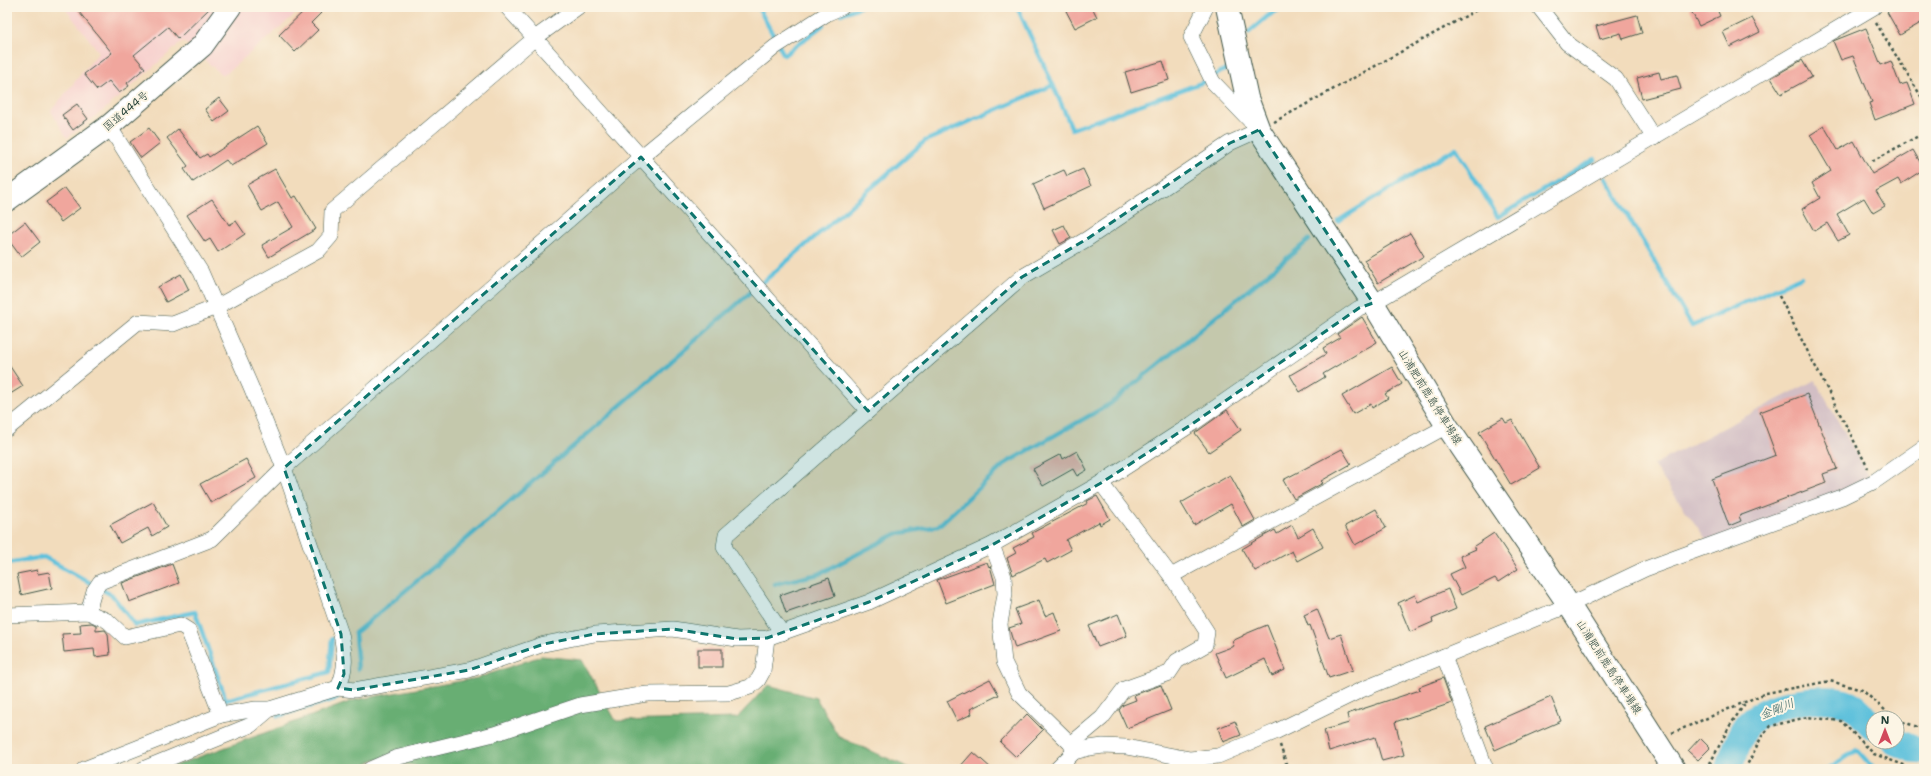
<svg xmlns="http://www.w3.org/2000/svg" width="1931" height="776" font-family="'Shantell Sans','Klee One',sans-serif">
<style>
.built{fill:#f7d0ce}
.industrial{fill:#d2bec4}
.forest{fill:#68ae73;stroke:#447654}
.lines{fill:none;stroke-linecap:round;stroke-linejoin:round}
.stream{stroke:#5ec1dc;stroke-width:4.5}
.river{stroke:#5ec1dc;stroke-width:27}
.building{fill:#f0a69d}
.street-casing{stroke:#3f5548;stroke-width:16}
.secondary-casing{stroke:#3f5548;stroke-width:24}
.highway-casing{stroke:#3f5548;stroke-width:24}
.path{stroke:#3f5548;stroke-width:2.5;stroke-dasharray:3 3;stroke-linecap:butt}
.street{stroke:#fff;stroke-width:15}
.secondary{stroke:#fff;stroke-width:22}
.highway{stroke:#fff;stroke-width:22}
.marked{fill:#0f766e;fill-opacity:0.2;stroke:#0f766e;stroke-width:3;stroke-dasharray:8 5;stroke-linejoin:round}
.labels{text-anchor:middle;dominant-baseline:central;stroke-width:4;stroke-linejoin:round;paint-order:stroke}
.street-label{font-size:11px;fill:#1f3d34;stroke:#fcf5e5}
.water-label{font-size:12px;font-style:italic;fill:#2f5e5e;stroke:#fcf5e5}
</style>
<rect width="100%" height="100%" fill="#fcf5e5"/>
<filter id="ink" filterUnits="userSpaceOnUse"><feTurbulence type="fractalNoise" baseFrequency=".025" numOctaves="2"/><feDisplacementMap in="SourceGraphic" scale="8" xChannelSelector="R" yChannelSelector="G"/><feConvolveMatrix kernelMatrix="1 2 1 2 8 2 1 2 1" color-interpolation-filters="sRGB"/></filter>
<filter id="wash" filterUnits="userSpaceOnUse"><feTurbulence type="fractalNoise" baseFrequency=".012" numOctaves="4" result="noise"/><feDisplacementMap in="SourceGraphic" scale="16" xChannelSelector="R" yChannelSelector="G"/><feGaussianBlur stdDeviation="0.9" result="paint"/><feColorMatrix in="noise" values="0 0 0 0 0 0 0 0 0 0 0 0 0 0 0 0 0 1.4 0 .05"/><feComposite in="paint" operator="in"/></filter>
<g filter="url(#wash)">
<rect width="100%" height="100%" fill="#f2dcbc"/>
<polygon class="built" points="64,7 304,7 223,76 183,41 105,109 67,138 51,111 99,52"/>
<polygon class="industrial" points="1815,380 1875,487 1713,549 1653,465"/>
<polygon class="forest" points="541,656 582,660 616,721 737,718 768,685 816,698 839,737 912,769 433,769 375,759 357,769 166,769 355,700 478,678"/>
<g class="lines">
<g class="stream">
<polyline points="758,7 784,55 823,25"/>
<polyline points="1017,7 1053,85"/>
<polyline points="841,14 860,7"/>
<polyline points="1249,32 1268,16 1283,7"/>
<polyline points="1606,178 1692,326 1801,277"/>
<polyline points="1338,221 1456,148 1498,217 1595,159"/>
<polyline points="762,283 925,141 1053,85 1072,129 1201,83 1226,69"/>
<polyline points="7,563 44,557 112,595 135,625 195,612 226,700 329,672 332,639"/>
<polyline points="775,584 819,574 896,534 938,526 1006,463 1110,404 1309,240"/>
<polyline points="358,669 355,633 455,549 751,292"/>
<polyline points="278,716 338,698"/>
<polyline points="1828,769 1857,750 1874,769"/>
</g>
<g class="river">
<polyline points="1896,742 1913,749 1924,750"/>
<path d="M1728,769C1734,755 1738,739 1746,727C1761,703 1830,691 1854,707C1861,712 1866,721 1873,726"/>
</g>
</g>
<g id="blocks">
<g class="building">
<polygon points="75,7 211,7 178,39 168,27 134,55 145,68 127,83 129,86 119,93 109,81 97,90 84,74 112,53"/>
<polygon points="308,7 315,7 321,13 311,23 318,30 295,52 279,35"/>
<polygon points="1064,7 1092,7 1097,17 1075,28"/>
<polygon points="1689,7 1716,7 1720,16 1699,26"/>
<polygon points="1896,7 1924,7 1924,21 1900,35 1887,12"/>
<polygon points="1637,15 1642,33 1623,39 1621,33 1600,39 1596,26"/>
<polygon points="1752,18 1760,32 1730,47 1723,32"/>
<polygon points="1866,28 1881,65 1891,61 1900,85 1907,83 1915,104 1875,120 1869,103 1872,102 1853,56 1841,60 1833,41"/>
<polygon points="1802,60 1812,77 1781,94 1771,78"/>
<polygon points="1163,61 1169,80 1131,92 1125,72"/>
<polygon points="1659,72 1661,79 1677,75 1681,89 1642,99 1637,78"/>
<polygon points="219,98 229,111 214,122 205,109"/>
<polygon points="77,104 88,119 73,130 62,115"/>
<polygon points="257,126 268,143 231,166 226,160 193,182 184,169 188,166 167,138 178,129 200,158 207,154 209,157"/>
<polygon points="1824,126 1838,150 1854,141 1872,174 1913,150 1924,169 1901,184 1898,179 1876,191 1885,206 1873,213 1864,198 1837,214 1849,235 1838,241 1827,223 1814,231 1802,209 1820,198 1812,183 1831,171 1810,135"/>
<polygon points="149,128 160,143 141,158 130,142"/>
<polygon points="275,169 292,198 296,196 316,229 269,257 262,245 293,227 278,202 262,211 247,185"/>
<polygon points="1083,169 1091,186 1044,208 1033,184 1064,170 1067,176"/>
<polygon points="65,188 80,208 61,222 46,202"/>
<polygon points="212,199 229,225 236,221 245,234 218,252 210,239 205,242 187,215"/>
<polygon points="25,222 40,242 21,257 7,238 7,236"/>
<polygon points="1064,225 1071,238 1060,244 1053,230"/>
<polygon points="1410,233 1424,256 1378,283 1364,260"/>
<polygon points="181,274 189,290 166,302 158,287"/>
<polygon points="1362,317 1377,342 1323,374 1325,377 1300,392 1290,375 1326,354 1323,348 1340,338 1337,334"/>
<polygon points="7,362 23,386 7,396"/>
<polygon points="1392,367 1402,384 1385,394 1388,398 1372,408 1371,404 1353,414 1342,396"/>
<polygon points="1807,394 1837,469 1823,474 1826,483 1739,516 1741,521 1729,526 1712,479 1776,455 1760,412"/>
<polygon points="1227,410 1241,430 1209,452 1195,433"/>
<polygon points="1503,418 1506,423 1512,420 1540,468 1511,485 1479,432"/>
<polygon points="1342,449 1351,464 1321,481 1323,483 1294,499 1283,480"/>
<polygon points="1077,451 1087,470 1077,476 1073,469 1043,486 1033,469 1061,454 1063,459"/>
<polygon points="246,459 256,478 211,503 200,484"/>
<polygon points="1230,475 1255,520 1243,527 1231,504 1194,525 1181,503"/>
<polygon points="1097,496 1110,519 1100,525 1099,522 1066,540 1071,550 1047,563 1045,559 1013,575 1007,558 1016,553 1013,548 1034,537 1032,533 1088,503 1087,501"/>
<polygon points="153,502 167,527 152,536 148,528 120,543 110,525"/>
<polygon points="1376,509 1386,528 1355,545 1345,526"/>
<polygon points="1292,525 1298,537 1313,528 1323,547 1297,561 1292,551 1255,571 1242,549 1264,536 1275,530 1277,534"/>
<polygon points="1494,533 1518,569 1498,582 1495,578 1461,595 1450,574 1465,567 1460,556 1476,549 1474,546"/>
<polygon points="987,562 989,567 990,566 995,584 946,603 937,580"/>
<polygon points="172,564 179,583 129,602 122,583"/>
<polygon points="37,570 38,574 49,572 52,588 21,595 17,574"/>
<polygon points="829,578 835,596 786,613 780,595"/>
<polygon points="1448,589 1456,609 1432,619 1433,622 1410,632 1398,603 1415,595 1418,602"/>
<polygon points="1039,600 1045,616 1054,612 1061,631 1015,648 1009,628 1021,624 1015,609"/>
<polygon points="1317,609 1329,638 1341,634 1353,670 1329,678 1310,625 1308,626 1304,615"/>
<polygon points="1118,614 1127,636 1098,647 1089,626"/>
<polygon points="92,623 96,625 96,631 105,630 108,634 110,655 95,657 94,649 64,652 62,634 81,633 80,624"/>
<polygon points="1267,625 1285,670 1272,676 1265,659 1226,678 1215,653 1234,646 1232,641 1243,636 1243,635"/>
<rect x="698" y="649" width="24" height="18"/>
<polygon points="1443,678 1452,703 1395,722 1404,755 1382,761 1375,737 1329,751 1324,730 1349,723 1347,714 1420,690 1419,687"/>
<polygon points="990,679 999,695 970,709 972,714 957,721 947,701"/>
<polygon points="1161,685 1171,710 1127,728 1119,710 1123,705 1136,700 1134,695"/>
<polygon points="1551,697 1561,721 1495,750 1485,726"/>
<polygon points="1027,714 1043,730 1016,757 1000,742"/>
<polygon points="1235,721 1241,735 1223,742 1218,728"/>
<polygon points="1700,738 1710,748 1698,760 1688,751"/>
<polygon points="973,752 992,769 958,769"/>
</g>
</g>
</g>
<g filter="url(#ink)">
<use href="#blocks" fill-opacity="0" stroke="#3f5548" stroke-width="1"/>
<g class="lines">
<g class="street-casing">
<g id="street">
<polyline points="507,7 868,411"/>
<polyline points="1539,7 1567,43 1616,79 1654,138"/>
<path d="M109,126L201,272L251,387L284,468L341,634C345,655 347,668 338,688"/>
<polyline points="7,429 138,322 173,324 216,307 318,251 331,236 332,211 535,38 578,7"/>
<polyline points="992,545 1004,577 1005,594 1000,624 1004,662 1019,693 1071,744"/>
<polyline points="1171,576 1447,426"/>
<polyline points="88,612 94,591 100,582 212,539 284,468 641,157 775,47 828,13 842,7"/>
<polyline points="7,615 88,612 108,621 125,637 180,625 188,630 221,715"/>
<polyline points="782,633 724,547 726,535 1022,277 1087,239 1230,143 1259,130 1213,82 1191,37 1206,7"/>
<polyline points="1444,656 1486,769"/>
<polyline points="1074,752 1071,744 1102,718 1124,689 1169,673 1177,661 1205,645 1207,632 1171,576 1101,483"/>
<polyline points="84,769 221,715 256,709 270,709 338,688 354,690 469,670 544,644 595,634 673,629 737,639 767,638 869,602 992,545 1101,483 1192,424 1359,308 1373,303 1874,7"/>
<polyline points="143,769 251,725 270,709"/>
<polyline points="370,769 395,758 494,734 580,705 647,694 729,693 750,687 758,680 763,671 767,638"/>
<polyline points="1057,769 1074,752 1089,748 1103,746 1126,747 1190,759 1218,756 1275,732 1361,690 1569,605 1645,569 1842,497 1875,481 1924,447"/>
</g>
</g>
<g class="secondary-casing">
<polyline id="secondary" points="1227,7 1247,98 1259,130 1373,303 1447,426 1569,605 1674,769"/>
</g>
<g class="highway-casing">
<polyline id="highway" points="7,200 109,126 202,46 230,7"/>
</g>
<g class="path">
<polyline points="1876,23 1924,101"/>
<polyline points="1274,122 1482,7"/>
<polyline points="1872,161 1924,133"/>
<polyline points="1779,296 1868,468"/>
<polyline points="1897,720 1924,729"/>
<polyline points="1672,733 1766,693 1830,681 1862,690 1894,718"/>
<polyline points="1280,745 1288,769"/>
<polyline points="1707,769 1729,727 1746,702"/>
<polyline points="1745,769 1762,736 1771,726 1807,717 1841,721 1874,754 1909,767 1924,767"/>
</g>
<use href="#street" class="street"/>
<use href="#secondary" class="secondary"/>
<use href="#highway" class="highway"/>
</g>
</g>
<path class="marked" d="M1259,130L1373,303L1359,308L1192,424L1101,483L992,545L869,602L767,638L737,639L673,629L595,634L544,644L469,670L354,690L338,688L344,674L341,634L284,468L641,157L868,411L1022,277L1087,239L1230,143Z"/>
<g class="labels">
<g class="street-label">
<text transform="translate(126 111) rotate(-40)">国道444号</text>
<text transform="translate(1430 397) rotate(58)">山浦肥前鹿島停車場線</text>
<text transform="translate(1609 667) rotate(57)">山浦肥前鹿島停車場線</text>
</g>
<g class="water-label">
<text transform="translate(1777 709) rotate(-21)">金剛川</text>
</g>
</g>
<rect width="1931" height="776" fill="none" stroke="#fcf5e5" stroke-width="24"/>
<g transform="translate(1885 730)"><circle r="19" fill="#fcf5e5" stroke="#a4ab9e"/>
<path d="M0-3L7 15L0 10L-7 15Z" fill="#d1495b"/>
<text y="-6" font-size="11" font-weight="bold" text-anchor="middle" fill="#1f3d34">N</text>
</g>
</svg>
